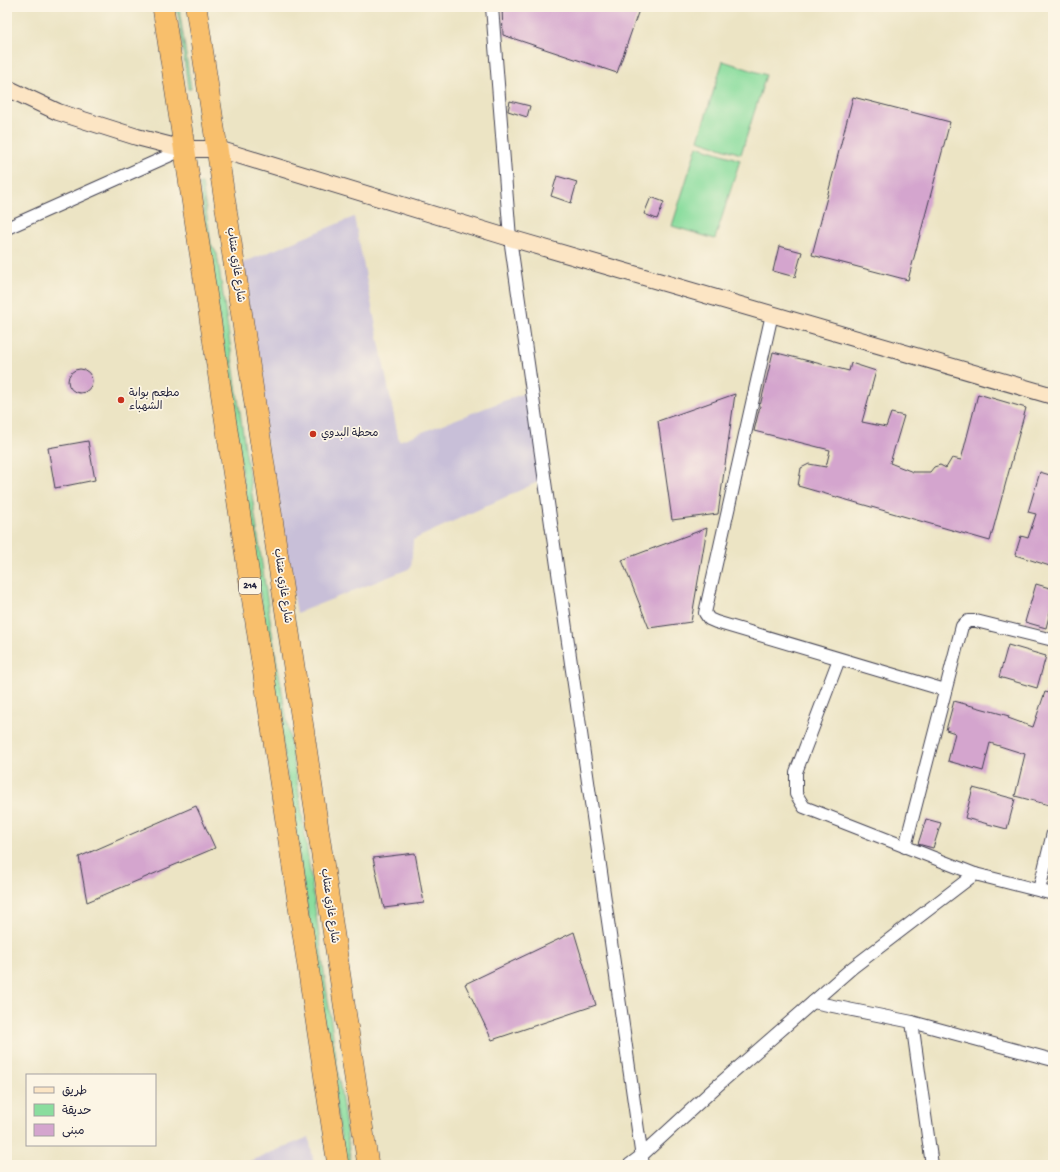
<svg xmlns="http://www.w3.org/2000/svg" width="1060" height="1172" font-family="'Gochi Hand','Playpen Sans Arabic',sans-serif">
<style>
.industrial{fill:#c8bfd8}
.green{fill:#8add9e;stroke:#56806c}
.building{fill:#d4a5ce}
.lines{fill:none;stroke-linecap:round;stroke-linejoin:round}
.street-casing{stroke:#403f50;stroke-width:14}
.secondary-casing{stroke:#403f50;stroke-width:18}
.highway-casing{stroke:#403f50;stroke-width:22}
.street{stroke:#fff;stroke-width:12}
.secondary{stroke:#fce5c4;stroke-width:16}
.highway{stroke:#f8bf6c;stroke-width:21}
.poi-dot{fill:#c8321e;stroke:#fcf5e5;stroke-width:1.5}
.labels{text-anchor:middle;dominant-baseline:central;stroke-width:3.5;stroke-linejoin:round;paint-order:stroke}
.shield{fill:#fcf5e5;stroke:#63616e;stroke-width:1}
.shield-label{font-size:10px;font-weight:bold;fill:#22223b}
.street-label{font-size:11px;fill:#22223b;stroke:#fcf5e5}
.poi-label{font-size:11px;fill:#22223b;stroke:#fcf5e5;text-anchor:start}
</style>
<rect width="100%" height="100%" fill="#fcf5e5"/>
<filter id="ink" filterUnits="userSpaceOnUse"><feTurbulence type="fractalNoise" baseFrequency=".025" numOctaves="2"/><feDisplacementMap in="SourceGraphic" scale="8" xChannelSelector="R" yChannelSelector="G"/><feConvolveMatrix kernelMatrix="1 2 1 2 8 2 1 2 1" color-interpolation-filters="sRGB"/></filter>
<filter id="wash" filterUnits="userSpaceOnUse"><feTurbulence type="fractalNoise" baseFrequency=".012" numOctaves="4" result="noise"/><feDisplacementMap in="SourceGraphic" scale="16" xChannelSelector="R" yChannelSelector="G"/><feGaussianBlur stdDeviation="0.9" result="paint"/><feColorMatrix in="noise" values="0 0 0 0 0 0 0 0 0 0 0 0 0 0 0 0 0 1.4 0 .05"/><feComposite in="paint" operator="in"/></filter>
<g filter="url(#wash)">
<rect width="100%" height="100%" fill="#ece4c4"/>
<g class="industrial">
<polygon points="354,217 399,441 532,390 544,479 413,540 411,568 297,613 235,266"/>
<polygon points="309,1137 314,1165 240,1165"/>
</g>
<g class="green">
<polygon points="173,7 179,7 191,89 188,89 178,14"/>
<polygon points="723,61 766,75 741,154 698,140"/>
<polygon points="697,146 740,160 715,239 672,226"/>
<polygon points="199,183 202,183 211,244 217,254 271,626 300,800 351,1165 345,1165"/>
</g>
<g id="blocks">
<g class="building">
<polygon points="502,7 640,7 617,73 503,35"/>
<polygon points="853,97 950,122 908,280 812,255"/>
<polygon points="510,101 530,106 527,117 508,111"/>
<polygon points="557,176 577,182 571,203 551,196"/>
<polygon points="651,197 664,202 657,219 644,214"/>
<polygon points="779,246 802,252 795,277 773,271"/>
<polygon points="773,352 849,371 851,363 876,371 862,422 886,427 891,413 904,416 890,463 913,472 930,472 934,467 940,465 946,468 952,458 961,460 978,394 1026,408 990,541 798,486 801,468 809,464 826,467 830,450 754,431"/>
<circle cx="80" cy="381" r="12"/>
<polygon points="735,394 718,514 672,520 658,421"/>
<polygon points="88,441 95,480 55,488 48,448"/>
<polygon points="1040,472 1053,476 1053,567 1015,555 1021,536 1028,538 1036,514 1028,512"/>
<polygon points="707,528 691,622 649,628 622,560"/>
<polygon points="1036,584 1053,589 1053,601 1046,628 1025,622"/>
<polygon points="1008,645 1046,656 1037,688 999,677"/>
<polygon points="1045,692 1053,694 1053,806 1015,796 1025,754 990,743 983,771 948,761 955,733 946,730 954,701 1009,716 1008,718 1033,727"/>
<polygon points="973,788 1015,799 1007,829 965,818"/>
<polygon points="196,806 215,848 87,902 79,857"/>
<polygon points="926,819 941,823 933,848 918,844"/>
<polygon points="415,853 424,903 384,908 373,858"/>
<polygon points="574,932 596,1005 492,1040 465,984"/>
</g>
</g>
</g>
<g filter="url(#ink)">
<use href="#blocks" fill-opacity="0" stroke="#403f50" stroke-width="1"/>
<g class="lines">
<g class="street-casing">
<g id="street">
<polyline points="492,7 510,238 643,1165"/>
<polyline points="7,228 184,149"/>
<polyline points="772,314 705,613 709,619 716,622 945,690"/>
<polyline points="839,659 796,772 796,794 804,807 975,874 1053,894"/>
<polyline points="905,847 962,626 968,621 976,621 1053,640"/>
<polyline points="1039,890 1053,833"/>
<polyline points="813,1002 912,1022 1053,1060"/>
<polyline points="912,1022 932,1165"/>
<polyline points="629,1165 641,1156 717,1086 852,968 975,874"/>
</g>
</g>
<g class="secondary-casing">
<polyline id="secondary" points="7,88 58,112 137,137 184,149 218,149 510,238 1053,396"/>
</g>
<g class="highway-casing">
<g id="highway">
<polyline points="163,7 338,1165"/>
<polyline points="196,7 368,1165"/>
</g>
</g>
<use href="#street" class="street"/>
<use href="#secondary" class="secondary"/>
<use href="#highway" class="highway"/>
</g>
</g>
<g class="poi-dot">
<circle cx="121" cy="400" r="4"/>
<circle cx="313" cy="434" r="4"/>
</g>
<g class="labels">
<rect class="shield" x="239" y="578" width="22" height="16" rx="3"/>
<g class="shield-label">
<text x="250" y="586">214</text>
</g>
<g class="street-label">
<text transform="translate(235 265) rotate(82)">شارع غازي عنتاب</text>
<text transform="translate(282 586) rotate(82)">شارع غازي عنتاب</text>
<text transform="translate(329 906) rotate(82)">شارع غازي عنتاب</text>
</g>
<g class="poi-label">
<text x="129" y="394">مطعم بوابة<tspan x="129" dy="13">الشهباء</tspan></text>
<text x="321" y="434">محطة البدوي</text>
</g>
</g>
<rect width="1060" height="1172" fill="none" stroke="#fcf5e5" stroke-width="24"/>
<rect x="26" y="1074" width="130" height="72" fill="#fcf5e5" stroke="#a5a1a1"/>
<rect x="34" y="1087" width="20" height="6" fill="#fce5c4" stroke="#a5a1a1"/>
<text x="62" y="1094" font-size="12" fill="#22223b">طريق</text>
<rect x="34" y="1104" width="20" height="12" fill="#8add9e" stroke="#a5a1a1"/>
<text x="62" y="1114" font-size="12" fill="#22223b">حديقة</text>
<rect x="34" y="1124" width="20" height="12" fill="#d4a5ce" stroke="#a5a1a1"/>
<text x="62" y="1134" font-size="12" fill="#22223b">مبنى</text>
</svg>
